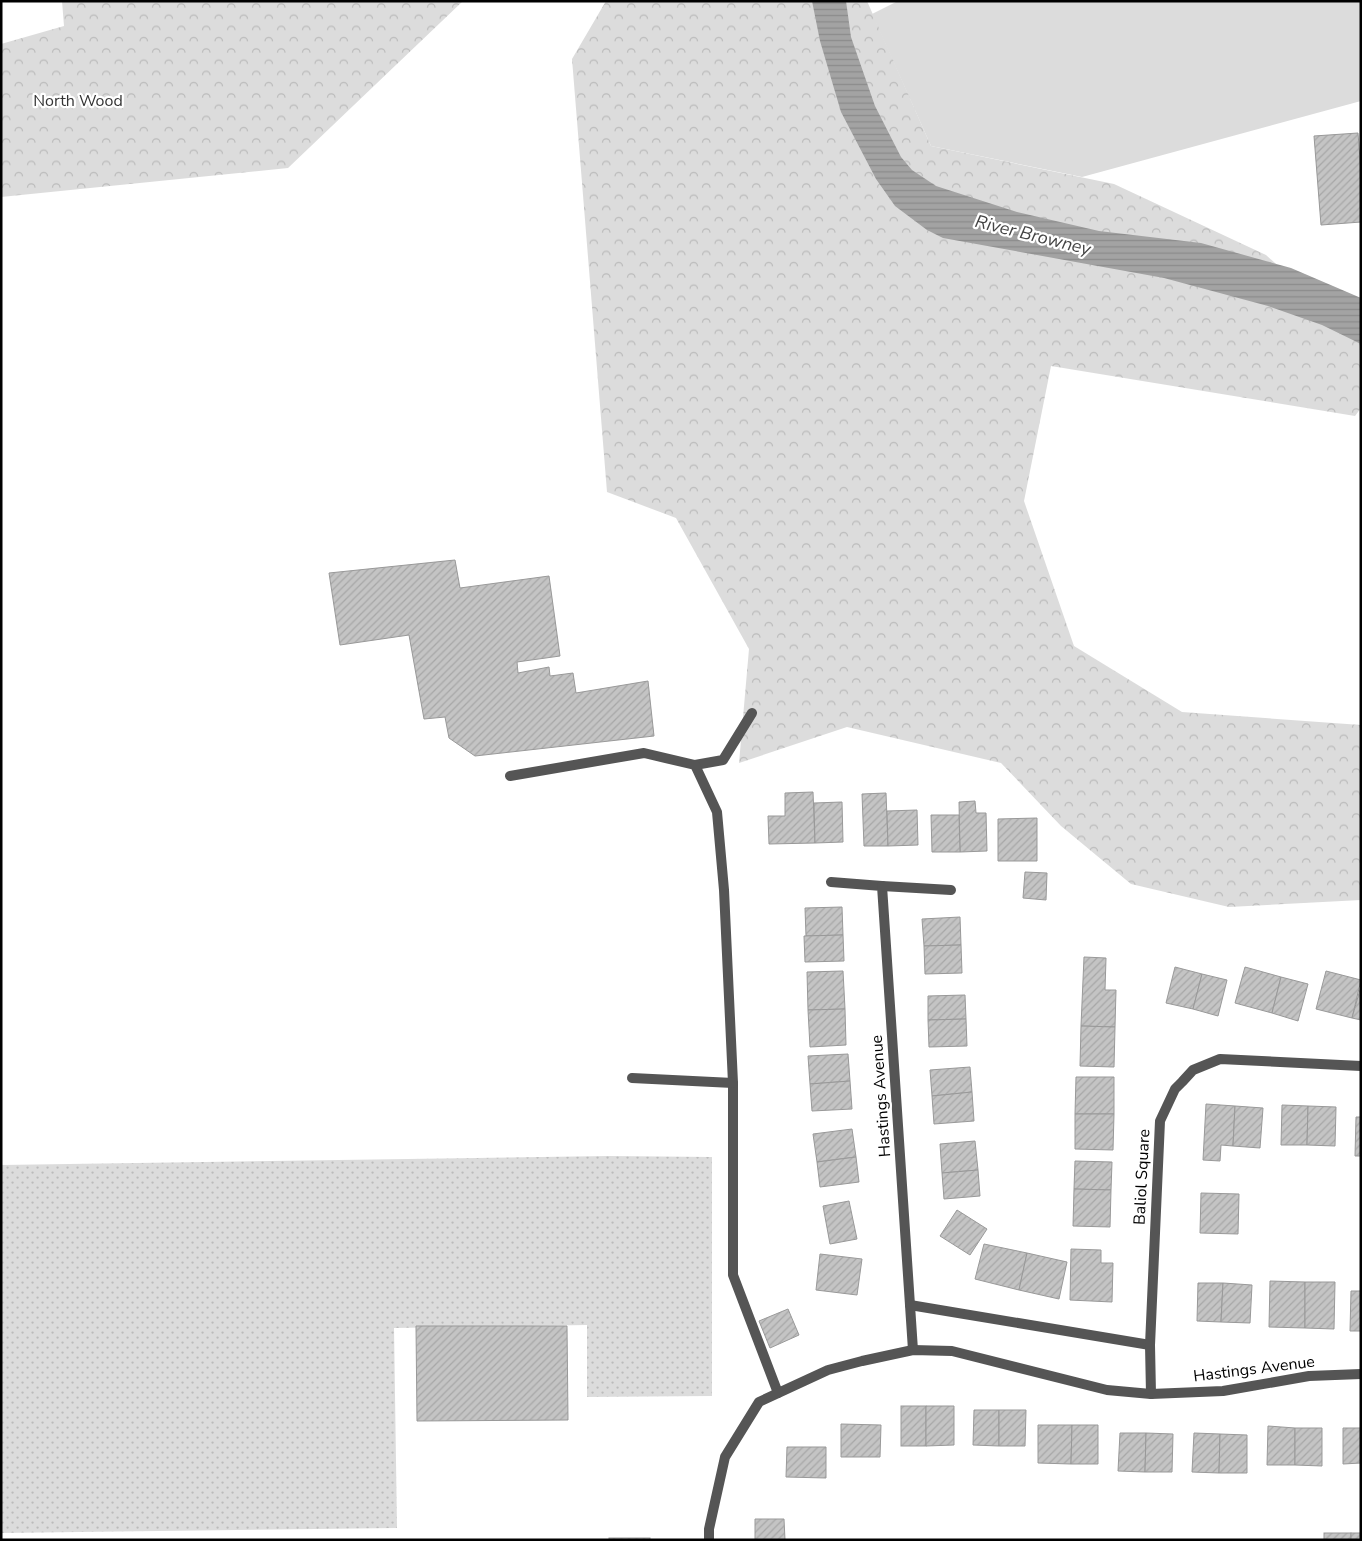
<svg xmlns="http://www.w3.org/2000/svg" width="1362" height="1541" font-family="'Nunito Sans',sans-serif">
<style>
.green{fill:#dcdcdc}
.forest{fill:url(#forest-crowns)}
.park{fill:url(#park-dots)}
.water{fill:url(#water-rules)}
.building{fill:url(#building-hatch);stroke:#999}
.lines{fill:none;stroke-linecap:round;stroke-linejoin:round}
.lane{stroke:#555;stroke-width:10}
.street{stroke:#555;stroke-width:10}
.labels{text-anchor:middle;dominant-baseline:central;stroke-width:4.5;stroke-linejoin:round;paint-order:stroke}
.park-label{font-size:16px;fill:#333;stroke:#fff}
.street-label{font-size:16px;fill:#000;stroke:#fff}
.water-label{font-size:18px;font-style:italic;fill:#444;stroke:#fff}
</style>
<defs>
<pattern id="forest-crowns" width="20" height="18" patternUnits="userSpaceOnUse" patternTransform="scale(1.25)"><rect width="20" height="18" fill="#dcdcdc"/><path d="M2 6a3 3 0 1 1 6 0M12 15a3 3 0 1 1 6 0" fill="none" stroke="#bbb"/></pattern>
<pattern id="park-dots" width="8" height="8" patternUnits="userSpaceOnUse" patternTransform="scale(1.25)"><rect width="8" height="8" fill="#dcdcdc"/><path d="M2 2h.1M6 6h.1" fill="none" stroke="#bbb" stroke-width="1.8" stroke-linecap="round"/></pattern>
<pattern id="water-rules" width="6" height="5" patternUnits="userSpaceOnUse" patternTransform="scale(1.25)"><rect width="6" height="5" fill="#a3a3a3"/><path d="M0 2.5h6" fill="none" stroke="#8b8b8b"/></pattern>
<pattern id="building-hatch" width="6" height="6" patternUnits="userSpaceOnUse" patternTransform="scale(1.25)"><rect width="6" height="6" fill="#c4c4c4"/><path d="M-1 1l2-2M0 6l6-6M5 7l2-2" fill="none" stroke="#a7a7a7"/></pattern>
</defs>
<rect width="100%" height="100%" fill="#fff"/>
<polygon class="green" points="898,1 1361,1 1361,101 1082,177 931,146 872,14"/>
<g class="forest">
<polygon points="62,1 463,1 288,168 1,197 1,44 64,26"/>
<polygon points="606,1 867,1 931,146 1114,184 1266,255 1361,341 1361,408 1355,416 1051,366 1024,501 1074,646 1182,712 1361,725 1361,900 1229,907 1131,884 1061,826 1001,763 847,727 739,763 749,649 676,518 607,492 572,59"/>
</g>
<polygon class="park" points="609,1156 712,1157 712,1396 587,1397 587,1325 394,1328 397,1528 1,1533 1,1165"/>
<polygon class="water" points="812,1 846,1 851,37 875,106 901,157 912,170 936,186 1017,212 1099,231 1201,243 1291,268 1361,298 1361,344 1322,325 1268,306 1164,278 943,238 927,230 895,206 876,179 841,112 820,41"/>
<g class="building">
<polygon points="1358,133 1361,173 1361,222 1321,225 1314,136"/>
<polygon points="455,560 460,588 549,576 560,656 517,662 518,673 549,667 550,676 573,673 576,693 648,681 654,736 475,756 449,738 445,717 424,719 409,635 340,645 329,573"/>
<polygon points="813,792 815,843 769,844 768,816 785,816 785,793"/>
<polygon points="886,793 888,846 864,846 862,794"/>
<polygon points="975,801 976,813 986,813 987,851 960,852 959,802"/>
<polygon points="842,802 843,842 815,843 814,803"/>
<polygon points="917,810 918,845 888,846 887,811"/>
<polygon points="931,815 959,815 960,852 932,852"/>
<polygon points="1037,818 1037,861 998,861 998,819"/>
<polygon points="1025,872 1047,873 1046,900 1023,898"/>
<polygon points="842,907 843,935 806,936 805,908"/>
<polygon points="960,917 961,945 924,946 922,919"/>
<polygon points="843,935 844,961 805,962 804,936"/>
<polygon points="961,945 962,973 925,974 924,946"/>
<polygon points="1084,957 1106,958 1105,990 1116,990 1115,1027 1081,1026"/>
<polygon points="1175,967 1202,974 1193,1009 1166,1003"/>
<polygon points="1245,967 1281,977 1272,1013 1235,1003"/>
<polygon points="843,971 845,1009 808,1010 807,972"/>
<polygon points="1326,971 1361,980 1352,1018 1316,1009"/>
<polygon points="1202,974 1227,980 1218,1016 1193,1009"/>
<polygon points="1281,977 1308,984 1298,1021 1272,1013"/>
<polygon points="1361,986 1361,1020 1352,1018"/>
<polygon points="965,995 966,1019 928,1020 928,996"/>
<polygon points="845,1009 846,1045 810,1047 808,1010"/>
<polygon points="966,1019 967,1046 929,1047 928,1020"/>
<polygon points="1081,1026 1115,1027 1114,1067 1080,1066"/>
<polygon points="848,1054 850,1081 810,1084 808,1056"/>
<polygon points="970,1067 972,1092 932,1096 930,1070"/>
<polygon points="1076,1077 1114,1077 1114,1114 1075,1114"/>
<polygon points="850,1081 852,1109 812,1111 810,1084"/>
<polygon points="972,1092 974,1121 934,1124 932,1096"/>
<polygon points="1206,1104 1235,1106 1233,1146 1221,1145 1220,1161 1203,1160"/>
<polygon points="1282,1105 1308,1106 1307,1145 1281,1145"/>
<polygon points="1235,1106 1263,1108 1260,1148 1233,1146"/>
<polygon points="1308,1106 1336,1107 1335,1146 1307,1145"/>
<polygon points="1075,1114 1114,1114 1113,1150 1075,1149"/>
<polygon points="1356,1117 1361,1117 1361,1156 1355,1156"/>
<polygon points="852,1129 856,1157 817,1162 813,1134"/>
<polygon points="975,1141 978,1170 942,1173 940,1144"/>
<polygon points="856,1157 859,1182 820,1187 817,1162"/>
<polygon points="1075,1161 1112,1162 1111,1190 1074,1189"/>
<polygon points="978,1170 980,1196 944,1199 942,1173"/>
<polygon points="1074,1189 1111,1190 1110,1227 1073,1226"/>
<polygon points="1201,1193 1239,1194 1238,1234 1200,1233"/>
<polygon points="849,1201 857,1239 830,1244 823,1206"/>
<polygon points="957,1210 987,1229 970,1255 940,1236"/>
<polygon points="984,1244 1027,1253 1019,1290 975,1279"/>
<polygon points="1071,1249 1101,1250 1101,1263 1113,1263 1112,1302 1070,1300"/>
<polygon points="1027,1253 1067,1262 1059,1299 1019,1290"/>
<polygon points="820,1254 862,1259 857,1295 816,1290"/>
<polygon points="1270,1281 1305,1282 1305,1328 1269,1327"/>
<polygon points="1305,1282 1335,1282 1334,1329 1305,1328"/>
<polygon points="1198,1283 1223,1283 1221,1322 1197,1321"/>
<polygon points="1223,1283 1252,1285 1250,1323 1221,1322"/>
<polygon points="1351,1291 1361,1291 1361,1331 1350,1331"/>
<polygon points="788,1309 799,1335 770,1348 759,1321"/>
<polygon points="416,1326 567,1326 568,1420 417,1421"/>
<rect x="901" y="1406" width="25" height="40"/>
<polygon points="926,1406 954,1406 954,1445 926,1446"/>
<polygon points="974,1410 999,1410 999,1446 973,1445"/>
<polygon points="999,1410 1026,1410 1025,1446 999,1446"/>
<polygon points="841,1424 881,1425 880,1457 841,1457"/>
<polygon points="1038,1425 1072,1425 1071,1464 1038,1463"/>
<polygon points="1072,1425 1098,1425 1098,1464 1071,1464"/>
<polygon points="1268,1426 1295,1428 1295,1465 1267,1465"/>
<polygon points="1295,1428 1322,1428 1322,1466 1295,1465"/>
<polygon points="1343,1428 1361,1428 1361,1463 1343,1464"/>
<polygon points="1120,1433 1146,1433 1145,1472 1118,1471"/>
<polygon points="1146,1433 1173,1434 1172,1472 1145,1472"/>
<polygon points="1194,1433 1220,1434 1219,1473 1192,1472"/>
<polygon points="1220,1434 1247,1435 1247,1473 1219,1473"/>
<polygon points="787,1447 826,1447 826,1478 786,1477"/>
<polygon points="755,1519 784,1519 785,1540 755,1540"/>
<rect x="1324" y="1533" width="27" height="7"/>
<rect x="1351" y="1533" width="10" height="7"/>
<rect x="609" y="1538" width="41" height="2"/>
</g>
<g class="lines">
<g class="lane">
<polyline points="695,765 723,760 752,713"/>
<polyline points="510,776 644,753 695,765 717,812 724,890 733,1083 733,1275 778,1393"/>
<polyline points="632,1078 733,1083"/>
</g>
<g class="street">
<polyline points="831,882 882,886 913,1350"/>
<polyline points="882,886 951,890"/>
<polyline points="910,1305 1150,1345"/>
<polyline points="1151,1394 1150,1345 1160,1121 1175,1089 1182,1082 1193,1070 1220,1059 1361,1066"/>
<polyline points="709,1540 709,1529 725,1457 759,1402 828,1370 862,1361 913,1350 952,1351 1107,1390 1151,1394 1223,1391 1309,1376 1361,1374"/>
</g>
</g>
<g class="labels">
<g class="park-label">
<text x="78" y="101">North Wood</text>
</g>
<g class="street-label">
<text transform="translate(881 1096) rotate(-94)">Hastings Avenue</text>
<text transform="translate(1142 1177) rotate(-87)">Baliol Square</text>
<text transform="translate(1254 1369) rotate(-7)">Hastings Avenue</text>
</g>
<g class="water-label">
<text transform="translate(1033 235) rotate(14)">River Browney</text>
</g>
</g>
<rect width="1362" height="1541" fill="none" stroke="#000000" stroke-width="5"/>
</svg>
